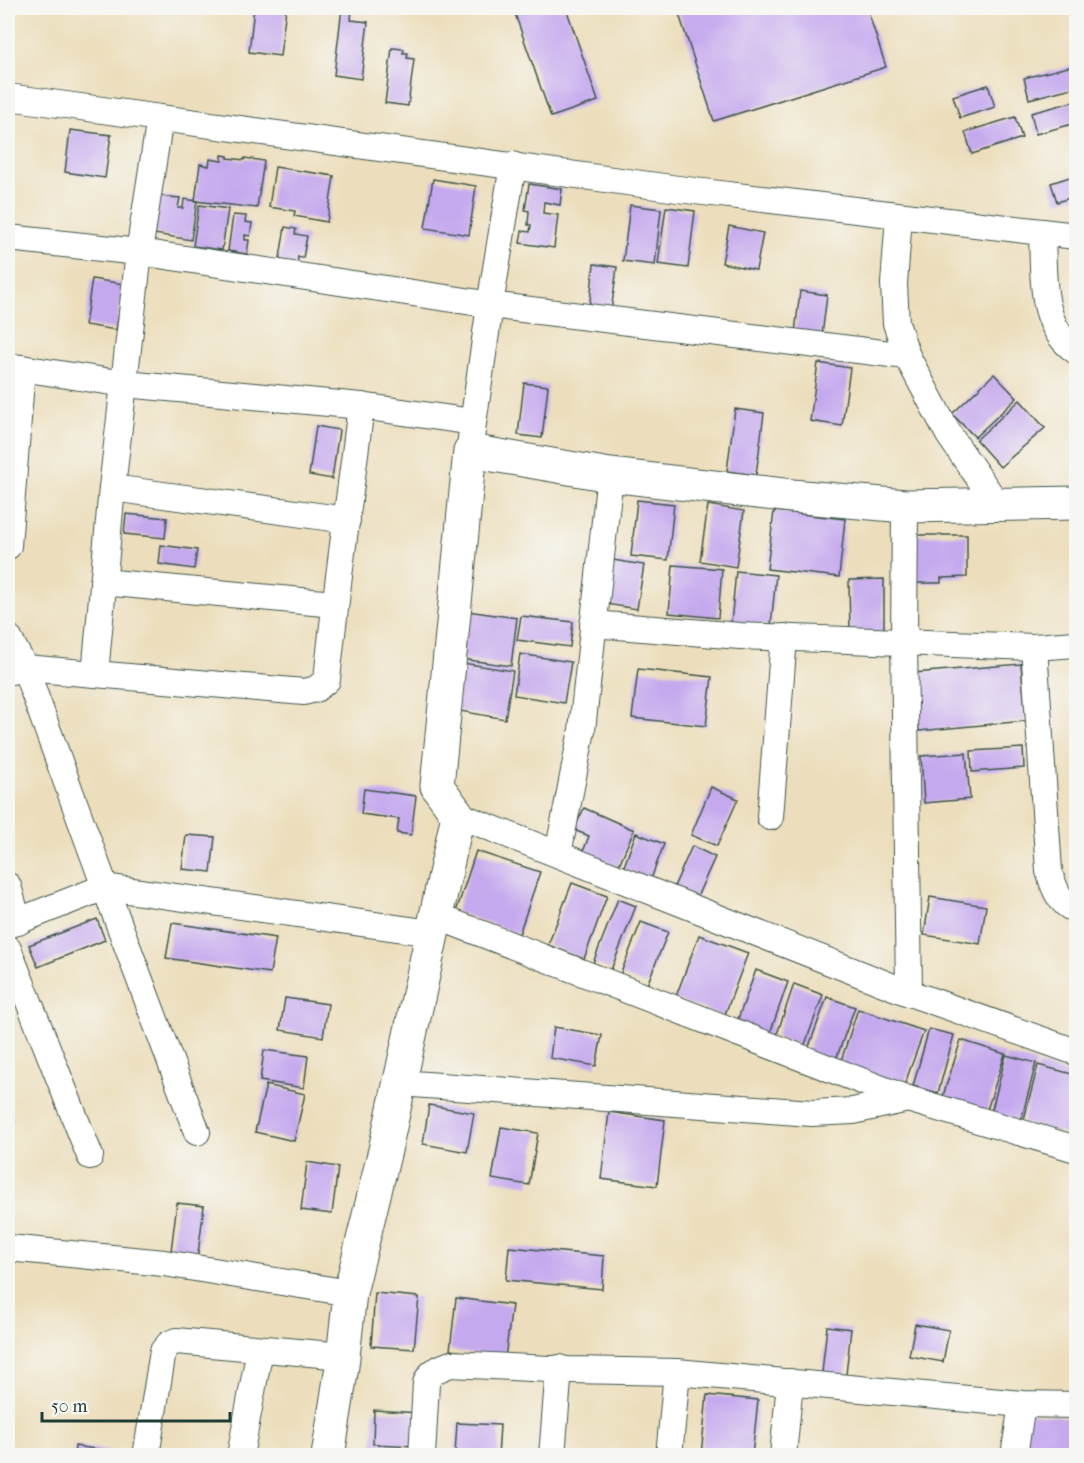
<svg xmlns="http://www.w3.org/2000/svg" width="1084" height="1463" font-family="'IM FELL French Canon',serif">
<style>
.building{fill:#c5a9ee}
.lines{fill:none;stroke-linecap:round;stroke-linejoin:round}
.minor-casing{stroke:#3e5548;stroke-width:28}
.tertiary-casing{stroke:#3e5548;stroke-width:35}
.minor{stroke:#fff;stroke-width:26}
.tertiary{stroke:#fff;stroke-width:33}
</style>
<rect width="100%" height="100%" fill="#f6f6f2"/>
<filter id="ink" filterUnits="userSpaceOnUse"><feTurbulence type="fractalNoise" baseFrequency=".0167" numOctaves="2"/><feDisplacementMap in="SourceGraphic" scale="12" xChannelSelector="R" yChannelSelector="G"/><feConvolveMatrix kernelMatrix="1 2 1 2 8 2 1 2 1" color-interpolation-filters="sRGB"/></filter>
<filter id="wash" filterUnits="userSpaceOnUse"><feTurbulence type="fractalNoise" baseFrequency=".008" numOctaves="4" result="noise"/><feDisplacementMap in="SourceGraphic" scale="24" xChannelSelector="R" yChannelSelector="G"/><feGaussianBlur stdDeviation="1.35" result="paint"/><feColorMatrix in="noise" values="0 0 0 0 0 0 0 0 0 0 0 0 0 0 0 0 0 1.4 0 .05"/><feComposite in="paint" operator="in"/></filter>
<g filter="url(#wash)">
<rect width="100%" height="100%" fill="#ecdebc"/>
<g id="blocks">
<g class="building">
<polygon points="254,8 286,8 280,56 249,52"/>
<polygon points="342,8 352,8 351,20 368,22 361,79 334,75"/>
<polygon points="513,8 566,8 598,101 551,117"/>
<polygon points="677,8 867,8 886,67 714,121"/>
<polygon points="392,48 404,49 403,53 408,53 407,58 414,59 408,106 385,103"/>
<polygon points="1076,65 1076,87 1029,99 1024,78"/>
<polygon points="988,85 995,107 960,118 953,96"/>
<polygon points="1076,101 1076,123 1036,134 1031,113"/>
<polygon points="1015,117 1022,138 972,154 965,132"/>
<polygon points="70,130 111,135 105,178 65,172"/>
<polygon points="222,155 228,156 228,158 244,160 245,158 264,161 257,208 195,201 200,164 209,166 210,159 222,161"/>
<polygon points="275,167 334,176 327,222 294,216 295,211 269,207"/>
<polygon points="1076,175 1076,196 1057,202 1051,183"/>
<polygon points="433,179 476,186 469,235 425,228"/>
<polygon points="8,182 13,183 9,221 8,221"/>
<polygon points="529,184 562,189 560,205 544,202 543,213 558,215 554,248 520,243 522,231 530,232 531,225 528,225 529,211 525,210"/>
<polygon points="160,196 180,198 178,208 183,208 184,199 197,201 191,240 154,234"/>
<polygon points="199,205 228,209 222,250 193,246"/>
<polygon points="630,205 661,209 655,265 623,261"/>
<polygon points="666,207 695,211 688,268 658,264"/>
<polygon points="233,215 246,216 245,222 252,223 250,236 245,235 245,240 249,240 247,254 228,251"/>
<polygon points="729,226 763,233 756,270 722,263"/>
<polygon points="285,227 296,229 295,234 307,236 303,258 298,257 297,267 279,264"/>
<polygon points="594,264 617,267 611,312 589,310"/>
<polygon points="92,279 124,284 116,330 85,325"/>
<polygon points="800,291 827,295 821,344 794,341"/>
<polygon points="818,363 850,368 842,426 810,421"/>
<polygon points="994,374 1017,398 975,437 952,414"/>
<polygon points="524,383 548,386 542,438 518,435"/>
<polygon points="1020,400 1045,428 1000,467 976,440"/>
<polygon points="735,409 764,413 756,475 727,471"/>
<polygon points="316,426 339,430 332,479 309,475"/>
<polygon points="637,500 674,504 668,560 631,556"/>
<polygon points="708,505 744,511 736,567 700,561"/>
<polygon points="774,511 845,519 839,577 767,569"/>
<polygon points="126,514 167,518 165,538 124,534"/>
<polygon points="916,535 967,535 967,577 941,578 941,583 916,583"/>
<polygon points="161,545 197,550 194,569 159,564"/>
<polygon points="613,560 644,565 637,609 606,604"/>
<polygon points="673,565 722,569 718,618 669,613"/>
<polygon points="736,571 776,575 771,626 731,623"/>
<polygon points="884,579 884,633 850,633 849,580"/>
<polygon points="460,610 517,618 511,666 454,658"/>
<polygon points="521,616 573,622 570,647 517,640"/>
<polygon points="520,654 571,662 564,703 514,695"/>
<polygon points="463,663 513,671 505,719 454,710"/>
<polygon points="1021,664 1026,721 919,731 914,673"/>
<polygon points="638,669 712,677 706,726 632,718"/>
<polygon points="1023,748 1024,768 972,772 971,751"/>
<polygon points="966,753 970,799 924,803 921,756"/>
<polygon points="711,787 738,799 717,846 691,835"/>
<polygon points="364,789 416,796 411,835 397,833 399,819 361,814"/>
<polygon points="584,808 634,830 618,867 583,852 589,836 574,830"/>
<polygon points="636,833 664,844 651,879 623,869"/>
<polygon points="186,835 215,837 211,872 182,869"/>
<polygon points="692,846 715,857 696,899 673,889"/>
<polygon points="476,851 540,872 519,934 456,912"/>
<polygon points="572,883 607,896 584,959 548,945"/>
<polygon points="930,897 986,906 980,944 924,935"/>
<polygon points="618,899 636,906 611,970 593,963"/>
<polygon points="97,919 105,940 38,967 29,945"/>
<polygon points="641,922 668,932 647,985 620,975"/>
<polygon points="172,923 276,938 270,973 166,958"/>
<polygon points="699,935 748,953 724,1017 675,999"/>
<polygon points="756,970 788,982 768,1039 735,1027"/>
<polygon points="794,984 823,995 804,1047 776,1037"/>
<polygon points="827,997 855,1007 835,1062 807,1052"/>
<polygon points="285,998 328,1004 323,1037 280,1030"/>
<polygon points="858,1009 924,1031 904,1086 840,1064"/>
<polygon points="554,1027 602,1035 596,1066 550,1058"/>
<polygon points="929,1029 954,1035 938,1093 913,1086"/>
<polygon points="961,1040 1005,1054 986,1113 942,1099"/>
<polygon points="264,1050 308,1056 304,1088 260,1081"/>
<polygon points="1006,1055 1036,1063 1021,1121 991,1113"/>
<polygon points="1038,1065 1076,1075 1076,1137 1023,1123"/>
<polygon points="266,1085 305,1094 294,1141 255,1132"/>
<polygon points="8,1105 14,1120 8,1123"/>
<polygon points="429,1105 474,1113 467,1152 423,1144"/>
<polygon points="609,1112 665,1120 657,1186 601,1179"/>
<polygon points="501,1127 538,1133 529,1185 492,1179"/>
<polygon points="307,1162 338,1167 332,1214 301,1210"/>
<polygon points="177,1203 204,1206 197,1262 170,1259"/>
<polygon points="509,1247 604,1256 602,1289 506,1280"/>
<polygon points="375,1293 419,1297 414,1349 371,1346"/>
<polygon points="456,1298 512,1305 505,1358 450,1350"/>
<polygon points="915,1324 949,1330 943,1362 909,1356"/>
<polygon points="827,1326 851,1329 845,1384 821,1382"/>
<polygon points="707,1395 758,1400 752,1456 701,1455"/>
<polygon points="374,1410 419,1413 417,1446 373,1444"/>
<polygon points="1026,1413 1076,1418 1076,1456 1021,1456"/>
<polygon points="457,1423 500,1425 498,1456 455,1454"/>
<polygon points="75,1446 115,1452 115,1456 74,1456"/>
</g>
</g>
</g>
<g filter="url(#ink)">
<use href="#blocks" fill-opacity="0" stroke="#3e5548" stroke-width="1.5"/>
<g class="lines">
<g class="minor-casing">
<g id="minor">
<polyline points="8,97 678,189 1076,236"/>
<polyline points="899,216 894,284 896,323 907,356 949,435 997,504"/>
<path d="M1042,232C1044,273 1038,325 1076,351"/>
<polyline points="8,238 139,252 506,307 907,356"/>
<polyline points="8,366 125,384 361,406 473,422"/>
<polyline points="471,438 490,305 513,165"/>
<polyline points="112,488 347,520"/>
<polyline points="905,506 904,642 909,993"/>
<polyline points="8,546 22,368"/>
<polyline points="103,582 334,604"/>
<polyline points="593,624 740,636 1034,647 1076,644"/>
<path d="M8,637L25,668L304,692L316,689L327,680C336,588 350,497 361,406"/>
<path d="M1034,647L1049,871C1054,888 1059,903 1076,910"/>
<polyline points="11,671 25,668 105,887 432,933"/>
<polyline points="95,674 112,488 139,252 160,118"/>
<polyline points="458,815 901,990 1076,1052"/>
<polyline points="770,817 784,637"/>
<polyline points="558,854 582,730 610,475"/>
<polyline points="8,886 18,922"/>
<polyline points="436,916 908,1099 1076,1149"/>
<polyline points="8,925 105,887 197,1132"/>
<polyline points="8,949 90,1156"/>
<polyline points="399,1083 812,1113 853,1111 908,1099"/>
<polyline points="8,1248 164,1263 350,1293"/>
<polyline points="146,1456 163,1351 169,1344 176,1341 343,1356"/>
<polyline points="240,1456 260,1349"/>
<path d="M422,1456L426,1383C430,1371 440,1368 451,1364L569,1370L677,1372L1022,1404L1076,1405"/>
<polyline points="552,1456 559,1368"/>
<polyline points="669,1456 677,1372"/>
<polyline points="783,1456 790,1382"/>
<polyline points="1014,1456 1022,1404"/>
</g>
</g>
<g class="tertiary-casing">
<polyline id="tertiary" points="328,1456 342,1366 350,1293 385,1150 458,815 437,786 470,451 610,475 792,496 905,506 1076,503"/>
</g>
<use href="#minor" class="minor"/>
<use href="#tertiary" class="tertiary"/>
</g>
</g>
<rect width="1084" height="1463" fill="none" stroke="#f6f6f2" stroke-width="30"/>
<path d="M42 1412v9h188v-9" fill="none" stroke="#1f3d34" stroke-width="3"/>
<text x="51" y="1412" font-size="18" fill="#1f3d34" stroke="#f6f6f2" stroke-width="4.5" paint-order="stroke">50 m</text>
</svg>
